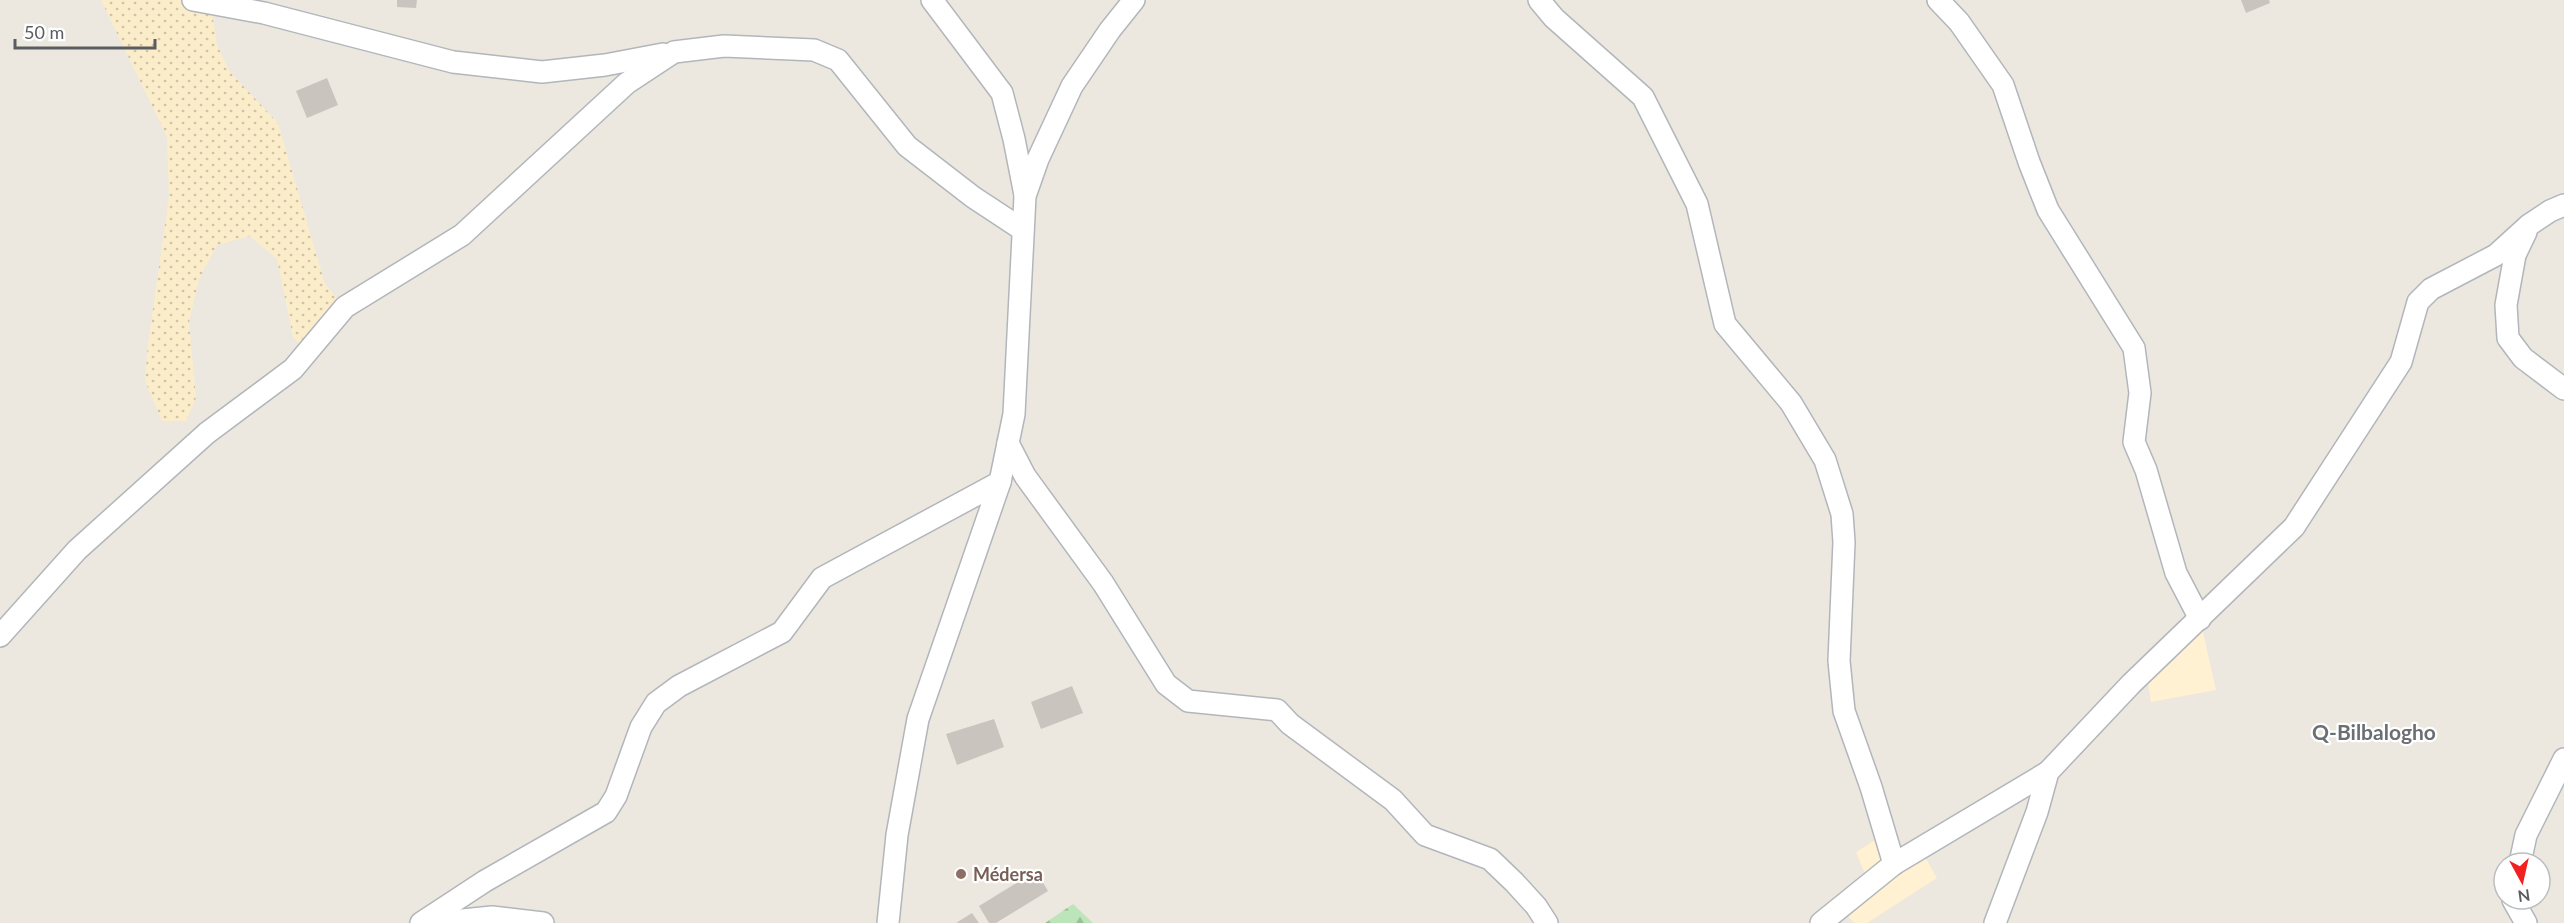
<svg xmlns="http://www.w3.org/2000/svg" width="2564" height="923" font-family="Lato,sans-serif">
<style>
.commercial{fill:#fff1d1}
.forest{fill:url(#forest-firs)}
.sand{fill:url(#sand-dots)}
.building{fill:#c9c5be}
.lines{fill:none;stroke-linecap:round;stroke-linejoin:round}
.minor-casing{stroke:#b2b6bb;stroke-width:24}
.minor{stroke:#fff;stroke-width:21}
.education-dot{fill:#8d6e63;stroke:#fff;stroke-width:2}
.labels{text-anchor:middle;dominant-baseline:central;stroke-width:4.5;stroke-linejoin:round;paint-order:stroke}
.education-label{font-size:18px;font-weight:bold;fill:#785e54;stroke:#fff;text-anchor:start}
.quarter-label{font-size:21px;font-weight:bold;fill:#696f73;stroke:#fff}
</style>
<defs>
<pattern id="forest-firs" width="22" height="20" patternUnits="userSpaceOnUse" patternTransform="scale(1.5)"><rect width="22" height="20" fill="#bce6b9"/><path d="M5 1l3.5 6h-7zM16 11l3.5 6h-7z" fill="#9cbe9a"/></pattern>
<pattern id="sand-dots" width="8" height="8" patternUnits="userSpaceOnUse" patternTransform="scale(1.5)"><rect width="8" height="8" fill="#fcedca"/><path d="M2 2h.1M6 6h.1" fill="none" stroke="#cfc3a7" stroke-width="1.8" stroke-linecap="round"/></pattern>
</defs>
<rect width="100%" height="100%" fill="#ece8df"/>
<g class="commercial">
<polygon points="2200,619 2216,690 2151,702 2146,670"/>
<polygon points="1885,834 1894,863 1920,848 1937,878 1867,923 1854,923 1841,907 1869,883 1856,852"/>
</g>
<polygon class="forest" points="1073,904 1093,923 1045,923"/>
<polygon class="sand" points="101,0 210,0 217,45 230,72 278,123 325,284 345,307 307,352 293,337 277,259 250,236 217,245 199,279 189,322 196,398 186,421 162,421 145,381 148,344 169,196 167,137"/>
<g class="building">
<polygon points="397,0 417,0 416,8 397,7"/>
<polygon points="2241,0 2269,0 2270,3 2246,13"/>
<polygon points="327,78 338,105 307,118 296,91"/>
<polygon points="1072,686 1083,713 1041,729 1031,702"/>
<polygon points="994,719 1004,747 957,765 946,734"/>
<polygon points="1036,871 1048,891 996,923 989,923 979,906"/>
<polygon points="972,913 979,923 956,923"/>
</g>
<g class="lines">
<g class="minor-casing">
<g id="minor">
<polyline points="193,0 264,13 453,62 542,72 605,65 663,54"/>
<polyline points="932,0 1002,93 1014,139 1025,195"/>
<polyline points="1539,0 1554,18 1643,97 1697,204 1725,324 1791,403 1825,460 1842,514 1844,542 1839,661 1844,711 1871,787 1894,864"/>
<polyline points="1938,0 1959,22 2003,85 2029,162 2048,210 2134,348 2140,393 2134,442 2146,470 2176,573 2200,619"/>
<polyline points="2526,232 2515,255 2506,305 2508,338 2523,358 2564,389"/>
<polyline points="1008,443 1025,476 1103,583 1166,684 1188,701 1277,710 1290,724 1393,800 1425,835 1490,859 1514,882 1536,906 1547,923"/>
<polyline points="0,636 77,550 207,433 293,369 345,307 462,235 627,83 674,52 724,46 814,50 838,60 907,146 973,197 1023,230"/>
<polyline points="2520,863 2526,835 2564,759"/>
<polyline points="2513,900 2526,923"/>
<polyline points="421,923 485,881 606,812 616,796 641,727 656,703 679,686 782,632 822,578 1000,482"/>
<polyline points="433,923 492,917 543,923"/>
<polyline points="888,923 897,835 918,719 1000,482 1014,414 1025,196 1038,159 1072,86 1110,30 1134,0"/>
<polyline points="1821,923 1894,864 2048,772"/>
<polyline points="1995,923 2037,812 2048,772 2131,684 2294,527 2401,362 2418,302 2431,289 2496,255 2529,225 2550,211 2564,205"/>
</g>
</g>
<use href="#minor" class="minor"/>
</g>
<circle class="education-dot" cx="961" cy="874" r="6"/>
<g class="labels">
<g class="education-label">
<text x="973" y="874">Médersa</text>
</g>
<g class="quarter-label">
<text x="2374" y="731">Q-Bilbalogho</text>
</g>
</g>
<g transform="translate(2522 881) rotate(172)"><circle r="28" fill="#ffffff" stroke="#bcbec0" stroke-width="1.5"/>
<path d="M0-4.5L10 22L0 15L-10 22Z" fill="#f2201f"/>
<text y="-9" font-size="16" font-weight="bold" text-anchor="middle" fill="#585d61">N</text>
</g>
<path d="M15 39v9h140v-9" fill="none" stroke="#585d61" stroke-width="3"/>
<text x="24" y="39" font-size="18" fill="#585d61" stroke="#ffffff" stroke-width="4.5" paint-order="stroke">50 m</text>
</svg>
